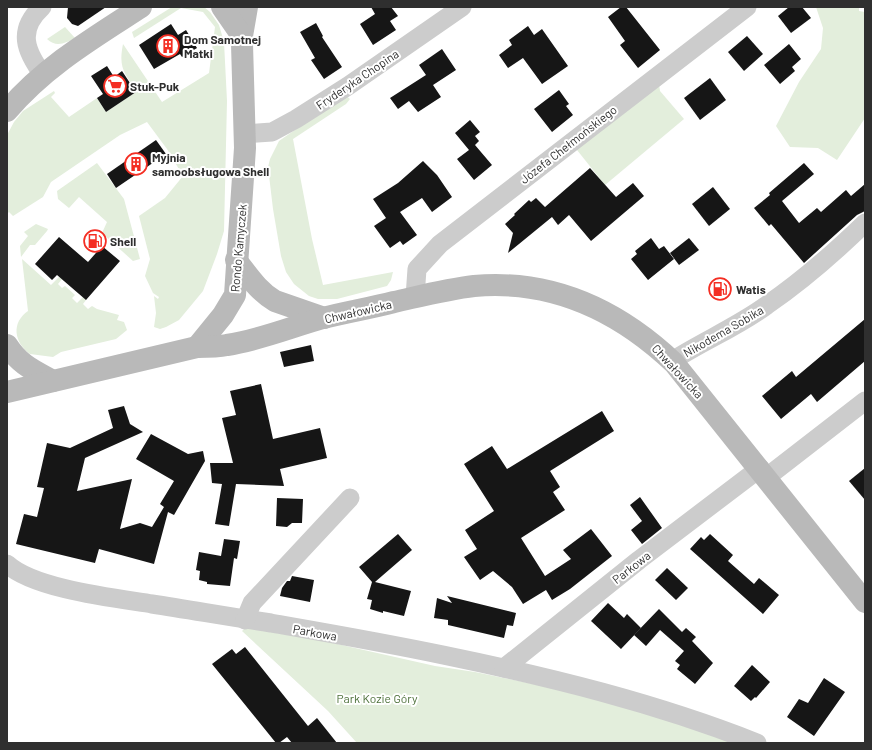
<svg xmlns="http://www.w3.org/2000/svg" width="872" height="750" font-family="Barlow,sans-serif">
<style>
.green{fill:#e3eedc}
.building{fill:#161616}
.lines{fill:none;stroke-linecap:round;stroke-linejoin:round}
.minor{stroke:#ccc;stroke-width:19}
.secondary{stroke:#b9b9b9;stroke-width:22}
.labels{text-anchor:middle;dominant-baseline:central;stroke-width:4;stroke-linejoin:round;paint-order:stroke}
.poi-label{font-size:12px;font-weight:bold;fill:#2f2f2f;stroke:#fff;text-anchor:start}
.street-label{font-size:12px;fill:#2f2f2f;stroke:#fff}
.park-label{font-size:12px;fill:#4b6f38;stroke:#fff}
</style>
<rect width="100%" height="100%" fill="#fff"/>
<g class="green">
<path d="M172,7H204L210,12L219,25L224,42L227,101L224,231L217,254L203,291L179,320L166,327L160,329L154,327L156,313L154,296L158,299L159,297L153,293L145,276L150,259L139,216L165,198L183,176L167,149L147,122L120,135L51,182L43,197L13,216L9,212L7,214V135L14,122L23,111L54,91L55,93L51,97L69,117L97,98L106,112L136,92C125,72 118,69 123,44L162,102L209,73L215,27L203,12L181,8L134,38L132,32Z"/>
<polygon points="816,7 859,7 859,11 865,12 865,118 837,160 818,148 790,147 776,126 799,82 821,49 823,28"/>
<path d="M65,27L75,38C66,43 56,48 47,39Z"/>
<polygon points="659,84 660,91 684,119 605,185 573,145"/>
<polygon points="345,95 350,99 346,104 293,139 312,239 323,285 393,272 391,280 387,286 337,299 318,299 309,296 294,284 286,272 281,256 273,209 268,167 270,159 279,141"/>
<polygon points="97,163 124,199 140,259 133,261 102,233 107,222 79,197 69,208 58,199 57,191"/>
<polygon points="36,224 48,229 47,231 35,245 30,245 21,257 20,246 28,236 24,232"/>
<path d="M22,259L51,285L59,277L62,279L58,284L62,288L65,286L75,295L72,298L77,303L83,297L86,300L83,304L88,309L92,306L97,309L119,315L117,320L124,322L127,330L116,339L61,352L53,357L30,354C14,342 11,323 28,311Z"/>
<polygon points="249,624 435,666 475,672 611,700 733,743 357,743 328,711 242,631"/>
</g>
<g class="building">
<polygon points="68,7 106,7 78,26 72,24 67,18"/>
<polygon points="371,7 391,7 398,16 390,21 396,30 373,45 360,24 375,14"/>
<polygon points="621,7 626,7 660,50 638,68 620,45 625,41 608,17"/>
<polygon points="789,7 802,7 811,18 791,33 778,16"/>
<polygon points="316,23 323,36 322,37 342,67 324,79 311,60 315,58 300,32"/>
<polygon points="171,24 178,35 186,30 197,48 182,57 180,54 154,69 139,45"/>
<polygon points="528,26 534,35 542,29 568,66 542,84 523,58 508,68 499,55 512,45 509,40"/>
<polygon points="747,36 763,54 744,71 728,52"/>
<polygon points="789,44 801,59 792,67 795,71 780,84 764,65"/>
<polygon points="442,49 456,70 433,85 441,97 418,112 409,101 398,109 390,98 426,75 419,65"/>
<polygon points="107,66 114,77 122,71 136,92 106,112 97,98 103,94 91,76"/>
<polygon points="710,78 726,100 700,120 684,98"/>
<polygon points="559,90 569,104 566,106 573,115 552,132 534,109"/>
<polygon points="470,120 480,132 475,136 479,141 475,145 492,165 474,180 457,159 469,150 455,133"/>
<polygon points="156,140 166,154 116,188 107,174"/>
<polygon points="423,161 437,175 452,197 432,212 422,198 400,212 417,235 403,245 400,241 390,248 374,226 386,218 373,199 398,183"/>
<polygon points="804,163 814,174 782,201 799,223 817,208 821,212 846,190 851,196 865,184 865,211 857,215 804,263 771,224 769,226 754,208 770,195 769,193"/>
<polygon points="590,168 616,197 633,183 644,196 591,241 569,215 558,225 552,217 508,253 513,233 505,224 515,215 514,214 529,200 531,202 536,198 545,207"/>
<polygon points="713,187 730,209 709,226 692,204"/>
<polygon points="59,237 88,262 102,246 120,261 86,300 57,275 52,280 35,264"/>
<polygon points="651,238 659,249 664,246 674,259 648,280 631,259 637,254 635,251"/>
<polygon points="689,238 699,250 679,265 670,253"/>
<polygon points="865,319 865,361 817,402 811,394 781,419 762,396 792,371 796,377"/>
<polygon points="311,345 314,361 284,367 280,352"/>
<polygon points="261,384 273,439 320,428 327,458 280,469 284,486 236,484 229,526 215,524 222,484 212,483 210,463 233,463 222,418 236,415 230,391"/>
<polygon points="124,406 130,424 143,432 85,458 77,491 132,479 120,529 140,523 152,527 164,507 160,504 174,481 136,459 151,434 188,454 203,451 205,461 174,515 168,512 154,564 99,549 95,563 16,544 24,514 37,517 44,488 37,487 47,443 70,448 113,428 108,410"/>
<polygon points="602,411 614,431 550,471 560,487 553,492 565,510 521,538 545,576 571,559 563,550 591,529 612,556 570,589 552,600 546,590 523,604 512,587 493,571 480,580 464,557 477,549 465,530 494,511 464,464 492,446 507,469"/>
<polygon points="865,468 865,500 849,481"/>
<polygon points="640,497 662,528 642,544 631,530 642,521 630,505"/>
<polygon points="277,498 303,499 302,523 292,523 287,527 276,526"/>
<polygon points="398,534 412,550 375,582 411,591 404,616 383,611 383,613 370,609 372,600 367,599 372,582 359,567"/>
<polygon points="710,534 733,555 728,561 754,584 759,578 779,595 763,614 690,549 701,537 704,540"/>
<polygon points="224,539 240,541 237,559 234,558 230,586 207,584 207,582 199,580 200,571 196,570 199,552 221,556"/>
<polygon points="667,568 688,588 676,600 655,580"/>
<polygon points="292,576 314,580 310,602 280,596 282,588 287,581 290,581"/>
<polygon points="447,596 516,613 513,626 507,625 504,638 448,625 448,620 434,618 437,598 452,603"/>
<polygon points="608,603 624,618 627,614 641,628 621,649 591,621"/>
<polygon points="659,609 682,632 686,628 696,637 692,641 713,663 695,684 677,669 680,665 675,661 684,651 660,630 646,646 634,635"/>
<polygon points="245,647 308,726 317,718 337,743 292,743 287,737 279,743 276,743 212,664 232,649 236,654"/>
<polygon points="752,665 770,682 756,698 755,697 751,701 734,686"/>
<polygon points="824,678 845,692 814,736 787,717 799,699 808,703"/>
</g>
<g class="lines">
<g class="minor">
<path d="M42,7C17,30 25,51 44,76"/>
<polyline points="245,134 272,132 296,119 348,86 462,7"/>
<polyline points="415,297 417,269 440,244 747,7"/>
<path d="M672,361C703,341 737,327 767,305C802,281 835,252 865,223"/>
<polyline points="767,477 865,401"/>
<path d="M7,564C34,589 114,598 152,604C191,610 231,617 271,623C328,633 386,643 443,655C550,677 656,703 757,743"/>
<polyline points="245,620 252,603 350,498"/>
<polyline points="504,668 639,560 760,468"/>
</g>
<g class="secondary">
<polyline points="242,36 247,7"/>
<path d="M7,111C44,67 93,38 141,7"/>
<path d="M236,260C248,275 258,291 275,301L324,318"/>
<path d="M7,345C20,365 33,370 53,381"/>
<polyline points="197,347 223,315 235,295 245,148 242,44 242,36 222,7"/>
<path d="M7,392L197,347C207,347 217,347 227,345C260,340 291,327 323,318C347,312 371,308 394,302C421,296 448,289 474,286C553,279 618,310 674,363L865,602"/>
</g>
</g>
<defs>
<g id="building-ring" transform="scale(1.15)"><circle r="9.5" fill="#fff" stroke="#f42e23" stroke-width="1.5"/><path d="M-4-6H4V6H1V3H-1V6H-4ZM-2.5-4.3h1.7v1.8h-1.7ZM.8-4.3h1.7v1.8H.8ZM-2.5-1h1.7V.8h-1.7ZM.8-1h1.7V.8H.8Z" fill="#f42e23"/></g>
<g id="supermarket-ring" transform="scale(1.15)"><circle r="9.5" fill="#fff" stroke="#f42e23" stroke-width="1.5"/><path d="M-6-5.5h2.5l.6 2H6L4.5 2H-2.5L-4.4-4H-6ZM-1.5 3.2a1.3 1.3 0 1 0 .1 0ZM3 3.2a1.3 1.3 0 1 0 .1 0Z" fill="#f42e23"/></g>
<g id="fuel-ring" transform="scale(1.15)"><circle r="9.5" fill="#fff" stroke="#f42e23" stroke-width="1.5"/><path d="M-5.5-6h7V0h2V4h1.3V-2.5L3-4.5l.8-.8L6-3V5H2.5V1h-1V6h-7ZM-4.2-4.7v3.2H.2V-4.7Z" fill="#f42e23"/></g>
</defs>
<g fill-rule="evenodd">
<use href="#building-ring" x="168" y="46"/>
<use href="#supermarket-ring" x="115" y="86"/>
<use href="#building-ring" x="136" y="164"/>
<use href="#fuel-ring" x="95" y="241"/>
<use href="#fuel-ring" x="720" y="289"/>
</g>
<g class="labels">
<g class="poi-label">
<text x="184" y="39">Dom Samotnej<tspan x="184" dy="14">Matki</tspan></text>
<text x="130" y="86">Stuk-Puk</text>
<text x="152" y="157">Myjnia<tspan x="152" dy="14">samoobsługowa Shell</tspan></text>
<text x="110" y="241">Shell</text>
<text x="736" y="289">Watis</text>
</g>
<g class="street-label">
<text transform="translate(357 79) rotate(-34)">Fryderyka Chopina</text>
<text transform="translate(568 144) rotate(-38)">Józefa Chełmońskiego</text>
<text transform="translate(238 248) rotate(-85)">Rondo Kamyczek</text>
<text transform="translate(358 311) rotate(-13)">Chwałowicka</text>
<text transform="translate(723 331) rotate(-30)">Nikodema Sobika</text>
<text transform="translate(678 371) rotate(47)">Chwałowicka</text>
<text transform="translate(631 567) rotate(-38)">Parkowa</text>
<text transform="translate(315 632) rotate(10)">Parkowa</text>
</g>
<g class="park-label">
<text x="377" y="698">Park Kozie Góry</text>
</g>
</g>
<rect width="872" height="750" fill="none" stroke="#2f2f2f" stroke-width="16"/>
</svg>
